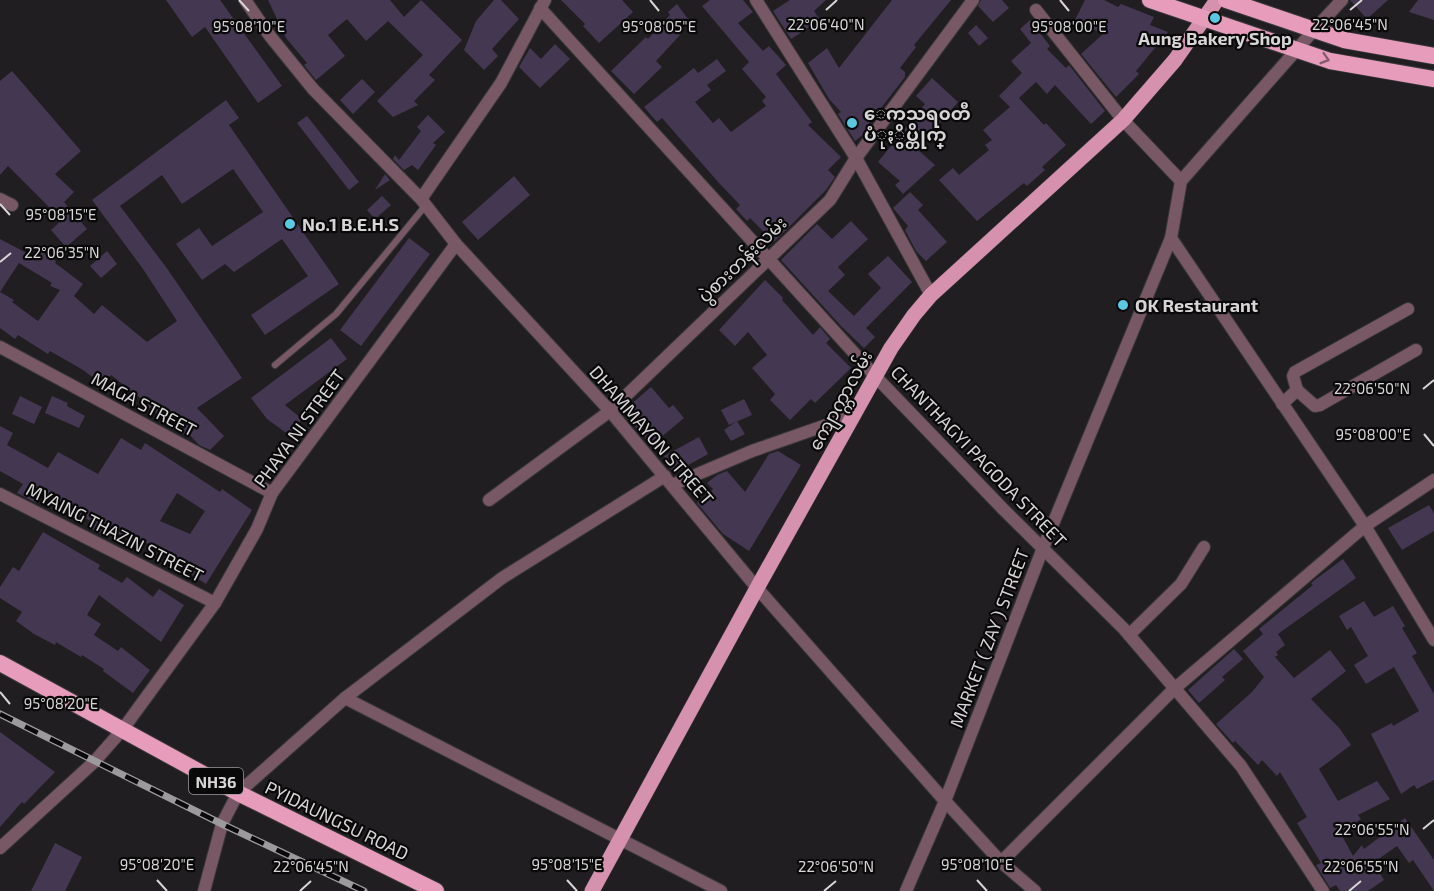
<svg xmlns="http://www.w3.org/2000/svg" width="1434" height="891" font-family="'Exo 2','Noto Sans Myanmar',sans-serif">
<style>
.building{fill:#443751;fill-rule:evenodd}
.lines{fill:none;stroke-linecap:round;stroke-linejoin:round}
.service-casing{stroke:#3a383a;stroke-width:8}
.minor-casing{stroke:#3a383a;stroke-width:14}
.tertiary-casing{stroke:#3a383a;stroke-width:14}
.primary-casing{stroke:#3a383a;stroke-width:16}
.trunk-casing{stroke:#3a383a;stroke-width:18}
.service{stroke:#795866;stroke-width:6}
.minor{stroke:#795866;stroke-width:12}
.tertiary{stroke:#795866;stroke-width:12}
.primary{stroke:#d591ae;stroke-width:15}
.trunk{stroke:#e79cbc;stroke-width:16}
.rail-casing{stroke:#9c9a9c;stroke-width:7}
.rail{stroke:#0a090a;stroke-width:4.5;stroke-dasharray:14;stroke-linecap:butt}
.oneway{stroke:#845a6c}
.ticks{fill:none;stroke:#d7d5d6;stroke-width:2}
.poi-dot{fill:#58c9e3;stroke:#0a090a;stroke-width:2}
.labels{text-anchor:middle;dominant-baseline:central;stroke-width:4.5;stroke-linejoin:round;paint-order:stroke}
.shield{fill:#0a090a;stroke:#9a9899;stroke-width:1.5}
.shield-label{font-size:16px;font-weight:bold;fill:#d7d5d6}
.poi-label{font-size:18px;font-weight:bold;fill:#d7d5d6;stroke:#0a090a;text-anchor:start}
.street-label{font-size:18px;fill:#d7d5d6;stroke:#0a090a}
.ticks-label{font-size:15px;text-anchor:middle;fill:#d7d5d6;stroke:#0a090a;stroke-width:4.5;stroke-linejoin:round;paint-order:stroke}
</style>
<rect width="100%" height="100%" fill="#211e21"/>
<g class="building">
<polygon points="166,0 220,0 282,86 258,103 205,27 192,37"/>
<polygon points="268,0 390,0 404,17 421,0 462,40 429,75 435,80 414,101 418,105 393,117 377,101 423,55 388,21 366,41 347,19 328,35 345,56 316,80 304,65 307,63 286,38"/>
<polygon points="494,0 501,0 519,19 492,49 498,56 484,70 464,50 476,21"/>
<polygon points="561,0 622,0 633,12 599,43 583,26 585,24"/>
<polygon points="710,0 743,0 753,12 738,23 763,51 769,46 786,65 776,74 812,122 808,125 841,157 828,170 835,177 826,190 774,242 750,218 747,221 736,209 740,205 719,183 662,118 657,122 644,107 694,68 698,73 717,59 726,71 707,85 711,90 695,102 713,123 719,118 731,132 766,106 762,101 766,97 742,69 749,62 702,6"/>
<polygon points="790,0 826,0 814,11 820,20 791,39 773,11"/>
<polygon points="892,0 951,0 914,45 916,47 900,68 905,72 905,77 867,126 868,128 864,134 855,141 838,114 841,112 829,99 808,63 827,48 839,68"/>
<polygon points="981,0 1002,0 1009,8 993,22 978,6"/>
<polygon points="1085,0 1104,0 1118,7 1121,4 1154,17 1150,25 1168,32 1136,71 1139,74 1116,97 1081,54 1103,34 1075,20"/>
<polygon points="1350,0 1388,0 1367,19"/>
<polygon points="1418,0 1434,0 1434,20 1409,12"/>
<polygon points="677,4 688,19 674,30 680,35 656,61 662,67 634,94 611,71 646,37 648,39 670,15 668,12"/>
<polygon points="1030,20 1050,46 1047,49 1066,68 1069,65 1105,111 1091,124 1055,85 1047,94 1036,82 1019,98 1044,125 1046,123 1066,145 1042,167 1045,170 1027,186 1024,183 977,221 939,180 953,168 959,175 989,150 985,145 992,140 983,130 1010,107 999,96 1022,73 1011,61 1031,43 1020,29"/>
<polygon points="976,25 988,38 979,46 968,33"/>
<polygon points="555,44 570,59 540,88 519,67 530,48 541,59"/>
<polygon points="12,71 81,151 55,174 74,192 64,202 87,229 66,247 51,230 62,220 8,166 0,175 0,81"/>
<polygon points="932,78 958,102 917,149 935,165 903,194 895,185 900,181 878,162 925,104 916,96"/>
<polygon points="362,79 375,92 353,114 340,100"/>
<polygon points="226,100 239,118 229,125 339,284 265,335 251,315 308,276 282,239 234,272 225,264 202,280 176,244 199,228 212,246 263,212 233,169 182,204 162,175 120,206 166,267 242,378 197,408 224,436 210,450 199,445 188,433 185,435 144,404 145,402 111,375 103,385 83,370 50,351 48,354 18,335 15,339 0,328 0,292 14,300 12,302 38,321 60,290 50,286 52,283 19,263 0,292 0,239 36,258 40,251 56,261 55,263 83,284 74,296 94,314 102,305 147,342 177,321 143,269 92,200"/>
<polygon points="428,115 445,132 433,143 436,145 418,170 412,165 404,170 393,159 395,155 399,160 421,131 417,127"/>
<polygon points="307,116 359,182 349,190 297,123"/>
<polygon points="385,174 390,180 375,190"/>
<polygon points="514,176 530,195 478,240 462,222"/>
<polygon points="910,192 923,205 918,210 947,242 926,261 916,251 905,230 908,226 893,208"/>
<polygon points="382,196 391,205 375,219 367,210"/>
<polygon points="851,221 868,239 838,267 845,275 828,291 854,316 881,288 868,274 888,256 912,282 866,328 875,337 864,348 842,327 781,260 817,224 832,239"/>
<polygon points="409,238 430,254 361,346 340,330"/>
<polygon points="107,251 117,264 101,278 90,266"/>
<polygon points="765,280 783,298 782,300 813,335 820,327 830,339 826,343 851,368 815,403 811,399 790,420 770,400 775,394 752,368 767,355 748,332 735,346 719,330"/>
<polygon points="331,338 347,359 285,405 302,419 289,435 267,419 251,398"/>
<polygon points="651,387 669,408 673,405 684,418 652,445 622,412"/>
<polygon points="20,396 42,407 34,424 12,414"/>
<polygon points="52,396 68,403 67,406 85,416 79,428 45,413"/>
<polygon points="744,399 752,415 729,425 721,410"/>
<polygon points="737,421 745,434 731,441 724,430"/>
<path d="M0,426L13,433L7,445L48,468L58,452L98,474L121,438L141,450L145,443L220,492L222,489L252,510L206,584L172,562L176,556L144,542L140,548L113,530L108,538L89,527L92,522L43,492L36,503L17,493L23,484L0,471ZM177,493L205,511L190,534L160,521Z"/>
<polygon points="699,437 708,454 674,473 664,456"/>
<polygon points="778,451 801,465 749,551 723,534 697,503 713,489 707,483 717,475 727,471 745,492 769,454"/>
<polygon points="1429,505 1434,513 1434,531 1402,550 1388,528"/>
<polygon points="43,532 100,565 98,569 122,583 127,577 153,597 159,589 184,605 161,642 99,595 87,615 101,624 94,635 118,651 121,647 150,670 133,693 103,671 104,669 82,655 81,657 56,642 55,645 34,634 16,621 22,612 0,598 0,587 13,567 19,571"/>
<polygon points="1343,559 1356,578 1278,634 1285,645 1276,652 1278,655 1275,657 1294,678 1330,650 1346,671 1311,699 1340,729 1351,745 1319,769 1338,801 1377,781 1390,799 1358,815 1361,819 1340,832 1353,856 1362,845 1364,849 1405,818 1434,860 1434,891 1413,860 1409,863 1397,846 1373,863 1384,880 1368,891 1340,891 1336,885 1330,888 1316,865 1321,863 1297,823 1307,817 1280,772 1277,776 1262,760 1258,765 1235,741 1233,743 1216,724 1252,692 1264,677 1243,651 1263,634 1259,629 1313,585 1311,583 1316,579"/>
<polygon points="1364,601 1374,617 1393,606 1405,626 1402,628 1417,653 1412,656 1434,694 1434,780 1417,789 1414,785 1401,794 1371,734 1392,723 1393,726 1419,711 1394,667 1366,684 1354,665 1368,656 1351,627 1347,630 1339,616"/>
<polygon points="1234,649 1243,659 1222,677 1225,680 1199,703 1188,690"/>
<polygon points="0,732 55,772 24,804 22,802 0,827"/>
<polygon points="55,843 82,857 65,891 31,891"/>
</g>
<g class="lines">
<g class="service-casing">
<polyline id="service" points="275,365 336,314 426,205"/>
</g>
<g class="minor-casing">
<g id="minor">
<polyline points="245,0 270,36 313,89 421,199 456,244 610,411 757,588 945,801 1001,862 1035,891"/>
<polyline points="756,0 856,158 931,295"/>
<polyline points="540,8 876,377 1003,509 1124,629 1241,766 1323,891"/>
<polyline points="1036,10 1123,120 1181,181"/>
<polyline points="0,199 12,205"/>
<polyline points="421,199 501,83 545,0"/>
<polyline points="1171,238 1365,526 1434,640"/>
<polyline points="0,347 272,493"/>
<polyline points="1297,390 1315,406 1320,405 1416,350"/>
<polyline points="1282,404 1297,390 1293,376 1295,372 1408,309"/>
<polyline points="672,485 752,451 855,415"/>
<polyline points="0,494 215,603"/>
<polyline points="489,500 610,411 830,200 856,158 973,0"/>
<polyline points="1129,635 1181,584 1204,547"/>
<polyline points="345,698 721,891"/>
<polyline points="123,729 215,603 257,529 272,493 456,244"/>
<polyline points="1001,862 1174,689 1365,526 1434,480"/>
<polyline points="204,891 222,824 238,793 345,698 502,578 665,476"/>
<polyline points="906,891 945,801 1043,548 1171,238 1181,181 1314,30"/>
</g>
</g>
<g class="tertiary-casing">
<g id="tertiary">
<polyline points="1314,30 1342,0"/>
<polyline points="0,848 94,762 123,729"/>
</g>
</g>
<g class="primary-casing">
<polyline id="primary" points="592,891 757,588 891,348 914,315 931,295 1123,120 1175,60 1217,0"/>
</g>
<g class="trunk-casing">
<g id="trunk">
<polyline points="1150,0 1330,61 1434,79"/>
<polyline points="1226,0 1344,40 1434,56"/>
<polyline points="0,663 238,793 436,891"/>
</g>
</g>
<use href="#service" class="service"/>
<use href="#minor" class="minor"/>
<use href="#tertiary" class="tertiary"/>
<use href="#primary" class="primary"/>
<use href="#trunk" class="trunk"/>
<g class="rail-casing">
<polyline id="rail" points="0,714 222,824 364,891"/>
</g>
<use href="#rail" class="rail"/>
</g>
<defs><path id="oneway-chevron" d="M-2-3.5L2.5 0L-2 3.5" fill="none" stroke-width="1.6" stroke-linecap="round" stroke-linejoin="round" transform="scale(1.5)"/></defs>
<use class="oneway" href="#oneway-chevron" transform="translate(1325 59) rotate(17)"/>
<path class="ticks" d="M239,0L249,11M650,0L659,11M1060,0L1069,11M826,10L837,0M1350,10L1362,0M0,204L10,215M0,262L11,253M1423,389L1434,380M1424,434L1434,446M0,692L10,704M1423,829L1434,820M157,880L167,891M567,880L577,891M977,880L987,891M300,891L311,881M824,891L836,881M1349,891L1361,881"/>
<g class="poi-dot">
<circle cx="1215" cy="18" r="6"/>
<circle cx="852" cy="123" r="6"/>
<circle cx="290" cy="224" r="6"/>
<circle cx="1123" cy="305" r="6"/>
</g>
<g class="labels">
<rect class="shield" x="189" y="768" width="54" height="26" rx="4.5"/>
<g class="shield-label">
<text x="216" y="781">NH36</text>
</g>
<g class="poi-label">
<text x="1215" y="38" text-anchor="middle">Aung Bakery Shop</text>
<text x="864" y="113">ေကသရ၀တီ<tspan x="864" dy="21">ပံုႏွိပ္တိုက္</tspan></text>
<text x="302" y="224">No.1 B.E.H.S</text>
<text x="1135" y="305">OK Restaurant</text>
</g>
<g class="street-label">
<text transform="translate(742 259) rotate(-44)">ပွဲစားတန်းလမ်း</text>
<text transform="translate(840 400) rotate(-61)">ကျောက္ကာလမ်း</text>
<text transform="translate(144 404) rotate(28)">MAGA STREET</text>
<text transform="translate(299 428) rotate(-54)">PHAYA NI STREET</text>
<text transform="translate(652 435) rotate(49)">DHAMMAYON STREET</text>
<text transform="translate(979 456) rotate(46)">CHANTHAGYI PAGODA STREET</text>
<text transform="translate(115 532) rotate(27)">MYAING THAZIN STREET</text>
<text transform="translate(989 638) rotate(-69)">MARKET ( ZAY ) STREET</text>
<text transform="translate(337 820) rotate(26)">PYIDAUNGSU ROAD</text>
</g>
</g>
<g class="ticks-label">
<text x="826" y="30">22°06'40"N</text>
<text x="1350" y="30">22°06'45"N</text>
<text x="249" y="32">95°08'10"E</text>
<text x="659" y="32">95°08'05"E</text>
<text x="1069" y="32">95°08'00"E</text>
<text x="61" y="220">95°08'15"E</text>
<text x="62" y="258">22°06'35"N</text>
<text x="1372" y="394">22°06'50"N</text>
<text x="1373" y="440">95°08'00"E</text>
<text x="61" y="709">95°08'20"E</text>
<text x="1372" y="835">22°06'55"N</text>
<text x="157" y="870">95°08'20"E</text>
<text x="567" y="870">95°08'15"E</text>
<text x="977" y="870">95°08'10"E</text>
<text x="311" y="872">22°06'45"N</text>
<text x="836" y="872">22°06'50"N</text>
<text x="1361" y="872">22°06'55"N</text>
</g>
</svg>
